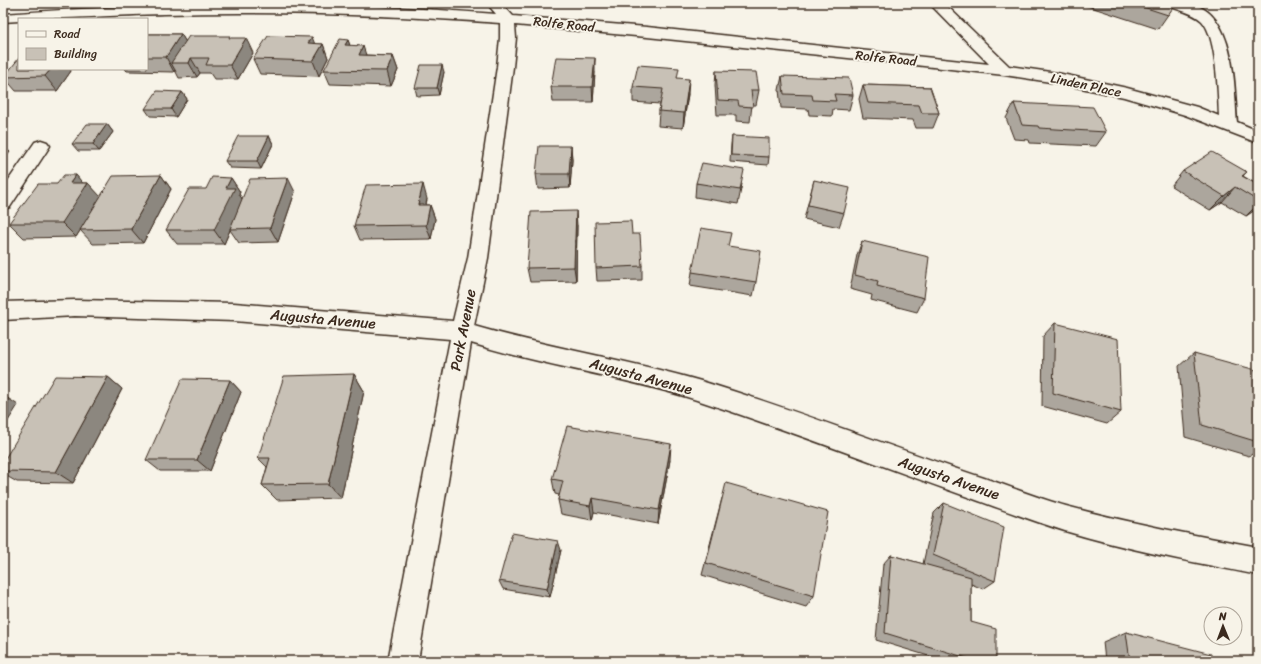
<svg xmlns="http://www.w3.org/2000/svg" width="1261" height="664" font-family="Sriracha,sans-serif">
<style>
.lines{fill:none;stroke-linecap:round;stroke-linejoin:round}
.minor-casing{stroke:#3b2a1e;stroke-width:3}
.minor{fill:#f7f3e8;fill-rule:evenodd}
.wall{fill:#aca69d;stroke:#3b2a1e}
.shaded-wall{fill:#8c877f;stroke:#3b2a1e}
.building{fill:#c8c1b6;stroke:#3b2a1e}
.labels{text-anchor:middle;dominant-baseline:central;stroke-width:4;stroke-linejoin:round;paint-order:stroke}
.far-street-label{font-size:13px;fill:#3b2a1e;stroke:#f7f3e8}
.street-label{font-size:15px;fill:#3b2a1e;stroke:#f7f3e8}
</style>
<rect width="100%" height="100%" fill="#f7f3e8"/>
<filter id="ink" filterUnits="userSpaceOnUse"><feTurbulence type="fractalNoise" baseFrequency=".025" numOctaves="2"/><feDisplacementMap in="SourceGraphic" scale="8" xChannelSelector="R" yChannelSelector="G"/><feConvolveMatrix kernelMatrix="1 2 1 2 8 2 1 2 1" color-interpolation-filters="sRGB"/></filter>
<g filter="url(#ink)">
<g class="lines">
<g class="minor-casing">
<g id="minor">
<path d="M498,3L502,4L513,16L647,27L989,64L929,3H944L1009,66L1057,73L1127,88L1197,107L1219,116C1218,94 1217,37 1202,21C1194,13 1179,10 1168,6L1166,3C1173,3 1181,2 1188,3C1236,11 1234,85 1237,122L1258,131V143L1185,115L1124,97L1057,83L1004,75L915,65L647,37L515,25L516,38L513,67L488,258L474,326C549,348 626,359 701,381C797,410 890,447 984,478C1011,487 1038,498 1066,506C1129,523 1194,535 1258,547V575C1193,562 1128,550 1065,531C1036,522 1007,511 979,501C887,468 796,433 703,402C627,377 547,367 471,343L418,661H388L450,339L234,321L75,316L3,320V302L75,300L234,303L453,321L468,258L497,67L500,38V23C388,15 276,11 164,14C116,15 67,19 19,19V21L3,22V14C167,2 332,1 496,14L490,7L492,4Z"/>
<polygon points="41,140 47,142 50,146 10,207 3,209 3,188 35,142"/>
</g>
</g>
<use href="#minor" class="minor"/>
</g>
<g class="wall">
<polygon points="815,3 865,3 864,6"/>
<polygon points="1078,3 1176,3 1158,29"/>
<polygon points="147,34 181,34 185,41 231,38 253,53 238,79 214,79 210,73 200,73 197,77 179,78 175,70 174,72 127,71 125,69 147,69"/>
<polygon points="348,40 350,46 366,55 393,56 398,70 391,86 330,84 324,70"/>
<polygon points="314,44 323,44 328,58 319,76 260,74 253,59"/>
<polygon points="19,69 70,69 71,71 57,91 16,91 4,77"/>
<polygon points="716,71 759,90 756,105 752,105 750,122 736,121 736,115 717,115 715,85"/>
<polygon points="444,72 439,95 417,96 415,88"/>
<polygon points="595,72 593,102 553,102 551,87"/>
<polygon points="782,76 853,95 849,110 833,109 832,116 809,115 808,109 781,108 779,90"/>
<polygon points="678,78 688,94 683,128 658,126 659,111 660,104 633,102 633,87"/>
<polygon points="863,85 930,87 939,113 933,128 916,128 913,120 863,118 859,99"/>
<polygon points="182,92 187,99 176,117 150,116 145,109"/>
<polygon points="1014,103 1106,132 1096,146 1030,143 1029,140 1014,139 1006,118"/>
<polygon points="107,124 113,132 99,151 78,151 72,144"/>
<polygon points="269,136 273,144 261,169 230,168 225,161"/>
<polygon points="732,136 769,157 768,165 730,162 731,144"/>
<polygon points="571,146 572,160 570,188 538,189 536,174"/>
<polygon points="1183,171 1247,172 1243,176 1258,185 1258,208 1246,216 1222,202 1210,210 1171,186"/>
<polygon points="76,175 82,183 88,183 100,197 161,175 171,189 143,243 93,244 80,230 88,218 76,237 24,238 9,223 57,184"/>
<polygon points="231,178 240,192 239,194 242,199 295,192 278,242 239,243 230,230 224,244 177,244 166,230 206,189"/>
<polygon points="814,180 844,213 839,227 804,219"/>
<polygon points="696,183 742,184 738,204 695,197"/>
<polygon points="427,199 426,205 430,205 435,219 431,239 360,240 354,226"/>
<polygon points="577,225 576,281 530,282 527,268"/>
<polygon points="632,234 642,266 642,280 597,281 596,268"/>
<polygon points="862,241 924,298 917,312 871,300 872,295 850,289 857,255"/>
<polygon points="728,246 756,282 753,296 690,286 692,272"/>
<polygon points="1055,323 1121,412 1107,424 1042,406 1043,336"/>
<polygon points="1194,353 1258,380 1258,451 1249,456 1185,437 1179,366"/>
<polygon points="354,374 364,391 341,498 277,500 262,485 267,467 258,458"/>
<polygon points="108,377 122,389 73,483 17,482 3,474 3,462"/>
<polygon points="230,380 241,392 210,471 160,471 146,460"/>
<polygon points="670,460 658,524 594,512 592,520 561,514 558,500 559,495 555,494 552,479"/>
<polygon points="722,498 814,596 806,607 702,575"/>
<polygon points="944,503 995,581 983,589 971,584 971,622 996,661 945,661 876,640 883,564 891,555 923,564 934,513"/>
<polygon points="561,550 550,597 503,589 499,581"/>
<polygon points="1126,632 1212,661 1105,661 1103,642"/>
</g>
<g class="shaded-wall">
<polygon points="181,34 190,49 171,63 175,70 174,72 166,57"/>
<polygon points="312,37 318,52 308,43"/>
<polygon points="246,38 253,53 238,79 230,65"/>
<polygon points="348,40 353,54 345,45"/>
<polygon points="323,44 328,58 319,76 313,61"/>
<polygon points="363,46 368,61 359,55"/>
<polygon points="393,56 398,70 391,86 387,71"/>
<polygon points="191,58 200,73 197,77 189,63"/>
<polygon points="595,58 595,72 593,102 592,87"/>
<polygon points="442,65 444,72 439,95 437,88"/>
<polygon points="51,69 70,69 71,71 57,91 45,76"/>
<polygon points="689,79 688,94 683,128 684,113"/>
<polygon points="182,92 187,99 176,117 171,109"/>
<polygon points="107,124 113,132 99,151 93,144"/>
<polygon points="269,136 273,144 261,169 257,161"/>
<polygon points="3,145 10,152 3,161"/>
<polygon points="571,146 572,160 570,188 569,174"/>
<polygon points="76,175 86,187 88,183 101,197 76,237 62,223 70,183"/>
<polygon points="161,175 171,189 143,243 131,229"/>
<polygon points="231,178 240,192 239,194 244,202 230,229 230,230 224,244 214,230 226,188"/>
<polygon points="288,178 295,192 278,242 270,228"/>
<polygon points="423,184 427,199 423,219 418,205"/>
<polygon points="1235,187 1222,202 1210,210 1224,196"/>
<polygon points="1258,204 1258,208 1246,216"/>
<polygon points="430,205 435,219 431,239 426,225"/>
<polygon points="576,211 577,225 576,281 574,267"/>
<polygon points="354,374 364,391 341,498 328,484"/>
<polygon points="108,377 122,389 73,483 56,472"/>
<polygon points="230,380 241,392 210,471 197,460"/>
<polygon points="3,395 18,405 3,429"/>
<polygon points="671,444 670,460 658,524 659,510"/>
<polygon points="592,498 594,512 592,520 590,506"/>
<polygon points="558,541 561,550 550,597 547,589"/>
</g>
<g class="building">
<polygon points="1131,3 1176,3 1168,15"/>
<polygon points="147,34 181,34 166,57 147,57"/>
<polygon points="189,36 230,36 229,38 246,38 230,65 206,65 209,58 191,58 189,63 171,63"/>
<polygon points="268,36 312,37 308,43 323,44 313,61 253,59"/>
<polygon points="340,39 348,40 345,45 363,46 359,55 393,56 387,71 324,70"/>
<polygon points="556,57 595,58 592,87 551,87"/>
<polygon points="19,58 19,69 51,69 45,76 4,77"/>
<polygon points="421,65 442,65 437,88 415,88"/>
<polygon points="638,65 679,68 677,78 689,79 684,113 659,111 663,89 633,87"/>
<polygon points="716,71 756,72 759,90 751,90 753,107 739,106 738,101 718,100"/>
<polygon points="782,76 849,78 853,95 834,94 836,101 813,100 812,95 784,94"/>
<polygon points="863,85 930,87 939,113 922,113 919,105 868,103"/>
<polygon points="157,91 182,92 171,109 145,109"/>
<polygon points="1014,103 1093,107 1106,132 1039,128 1038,126 1022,125"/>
<polygon points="87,124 107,124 93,144 72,144"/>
<polygon points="238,136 269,136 257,161 225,161"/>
<polygon points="732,136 769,138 769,157 731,155"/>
<polygon points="539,146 571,146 569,174 536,174"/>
<polygon points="1212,152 1247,172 1242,176 1258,185 1258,201 1235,187 1224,196 1183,171"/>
<polygon points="702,163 744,170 740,190 696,183"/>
<polygon points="64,175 76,175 70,183 88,183 62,223 9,223 38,184 57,184"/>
<polygon points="161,175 131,229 80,230 113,176"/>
<polygon points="212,177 231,178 226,188 235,188 214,230 166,230 189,189 206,189"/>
<polygon points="288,178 270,228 230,229 250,179"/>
<polygon points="814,180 850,188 844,213 808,205"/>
<polygon points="423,184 418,205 430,205 426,225 354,226 366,185"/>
<polygon points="576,211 574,267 527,268 531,212"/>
<polygon points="631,221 632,234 640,234 642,266 596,268 595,222"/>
<polygon points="701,228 731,233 728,246 761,251 756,282 692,272"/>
<polygon points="862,241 929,257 924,298 877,286 878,281 855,275"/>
<polygon points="1055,323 1118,339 1121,412 1053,393"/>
<polygon points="1194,353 1256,370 1258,380 1258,442 1202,425"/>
<polygon points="354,374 328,484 262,485 270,458 258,458 284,376"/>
<polygon points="55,376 108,377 56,472 3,471 3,462"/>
<polygon points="182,379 230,380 197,460 146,460"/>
<polygon points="567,426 671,444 659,510 592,498 590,506 558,500 563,481 552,479"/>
<polygon points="726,483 828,512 814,596 706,563"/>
<polygon points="944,503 1004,527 995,581 933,555"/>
<polygon points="512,533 558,541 547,589 499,581"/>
<polygon points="891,555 971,577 971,622 996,629 996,661 977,661 885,633"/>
<polygon points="1126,632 1211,654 1212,661 1130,661"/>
</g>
</g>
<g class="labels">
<g class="far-street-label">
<text transform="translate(564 24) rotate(6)">Rolfe Road</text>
<text transform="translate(886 58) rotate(6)">Rolfe Road</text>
<text transform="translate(1086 85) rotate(12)">Linden Place</text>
</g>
<g class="street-label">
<text transform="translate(323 319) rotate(5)">Augusta Avenue</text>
<text transform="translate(463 330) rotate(-79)">Park Avenue</text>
<text transform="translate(641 376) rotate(15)">Augusta Avenue</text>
<text transform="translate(949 478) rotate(19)">Augusta Avenue</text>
</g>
</g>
<rect width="1261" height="664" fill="none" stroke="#f7f3e8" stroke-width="16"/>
<rect x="8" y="8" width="1245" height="648" fill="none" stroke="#3b2a1e" stroke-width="1.5" filter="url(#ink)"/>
<rect x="18" y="18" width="130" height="52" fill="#f7f3e8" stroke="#aca397"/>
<rect x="26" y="31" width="20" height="6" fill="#f7f3e8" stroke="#aca397"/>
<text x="54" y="38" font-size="12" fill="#3b2a1e">Road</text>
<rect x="26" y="48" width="20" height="12" fill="#c8c1b6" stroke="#aca397"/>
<text x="54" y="58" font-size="12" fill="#3b2a1e">Building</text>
<g transform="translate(1223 626) rotate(359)"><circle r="19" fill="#f7f3e8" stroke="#aca397"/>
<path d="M0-3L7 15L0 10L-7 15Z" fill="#3b2a1e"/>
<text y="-6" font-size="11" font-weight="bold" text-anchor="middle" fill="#3b2a1e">N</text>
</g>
</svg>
